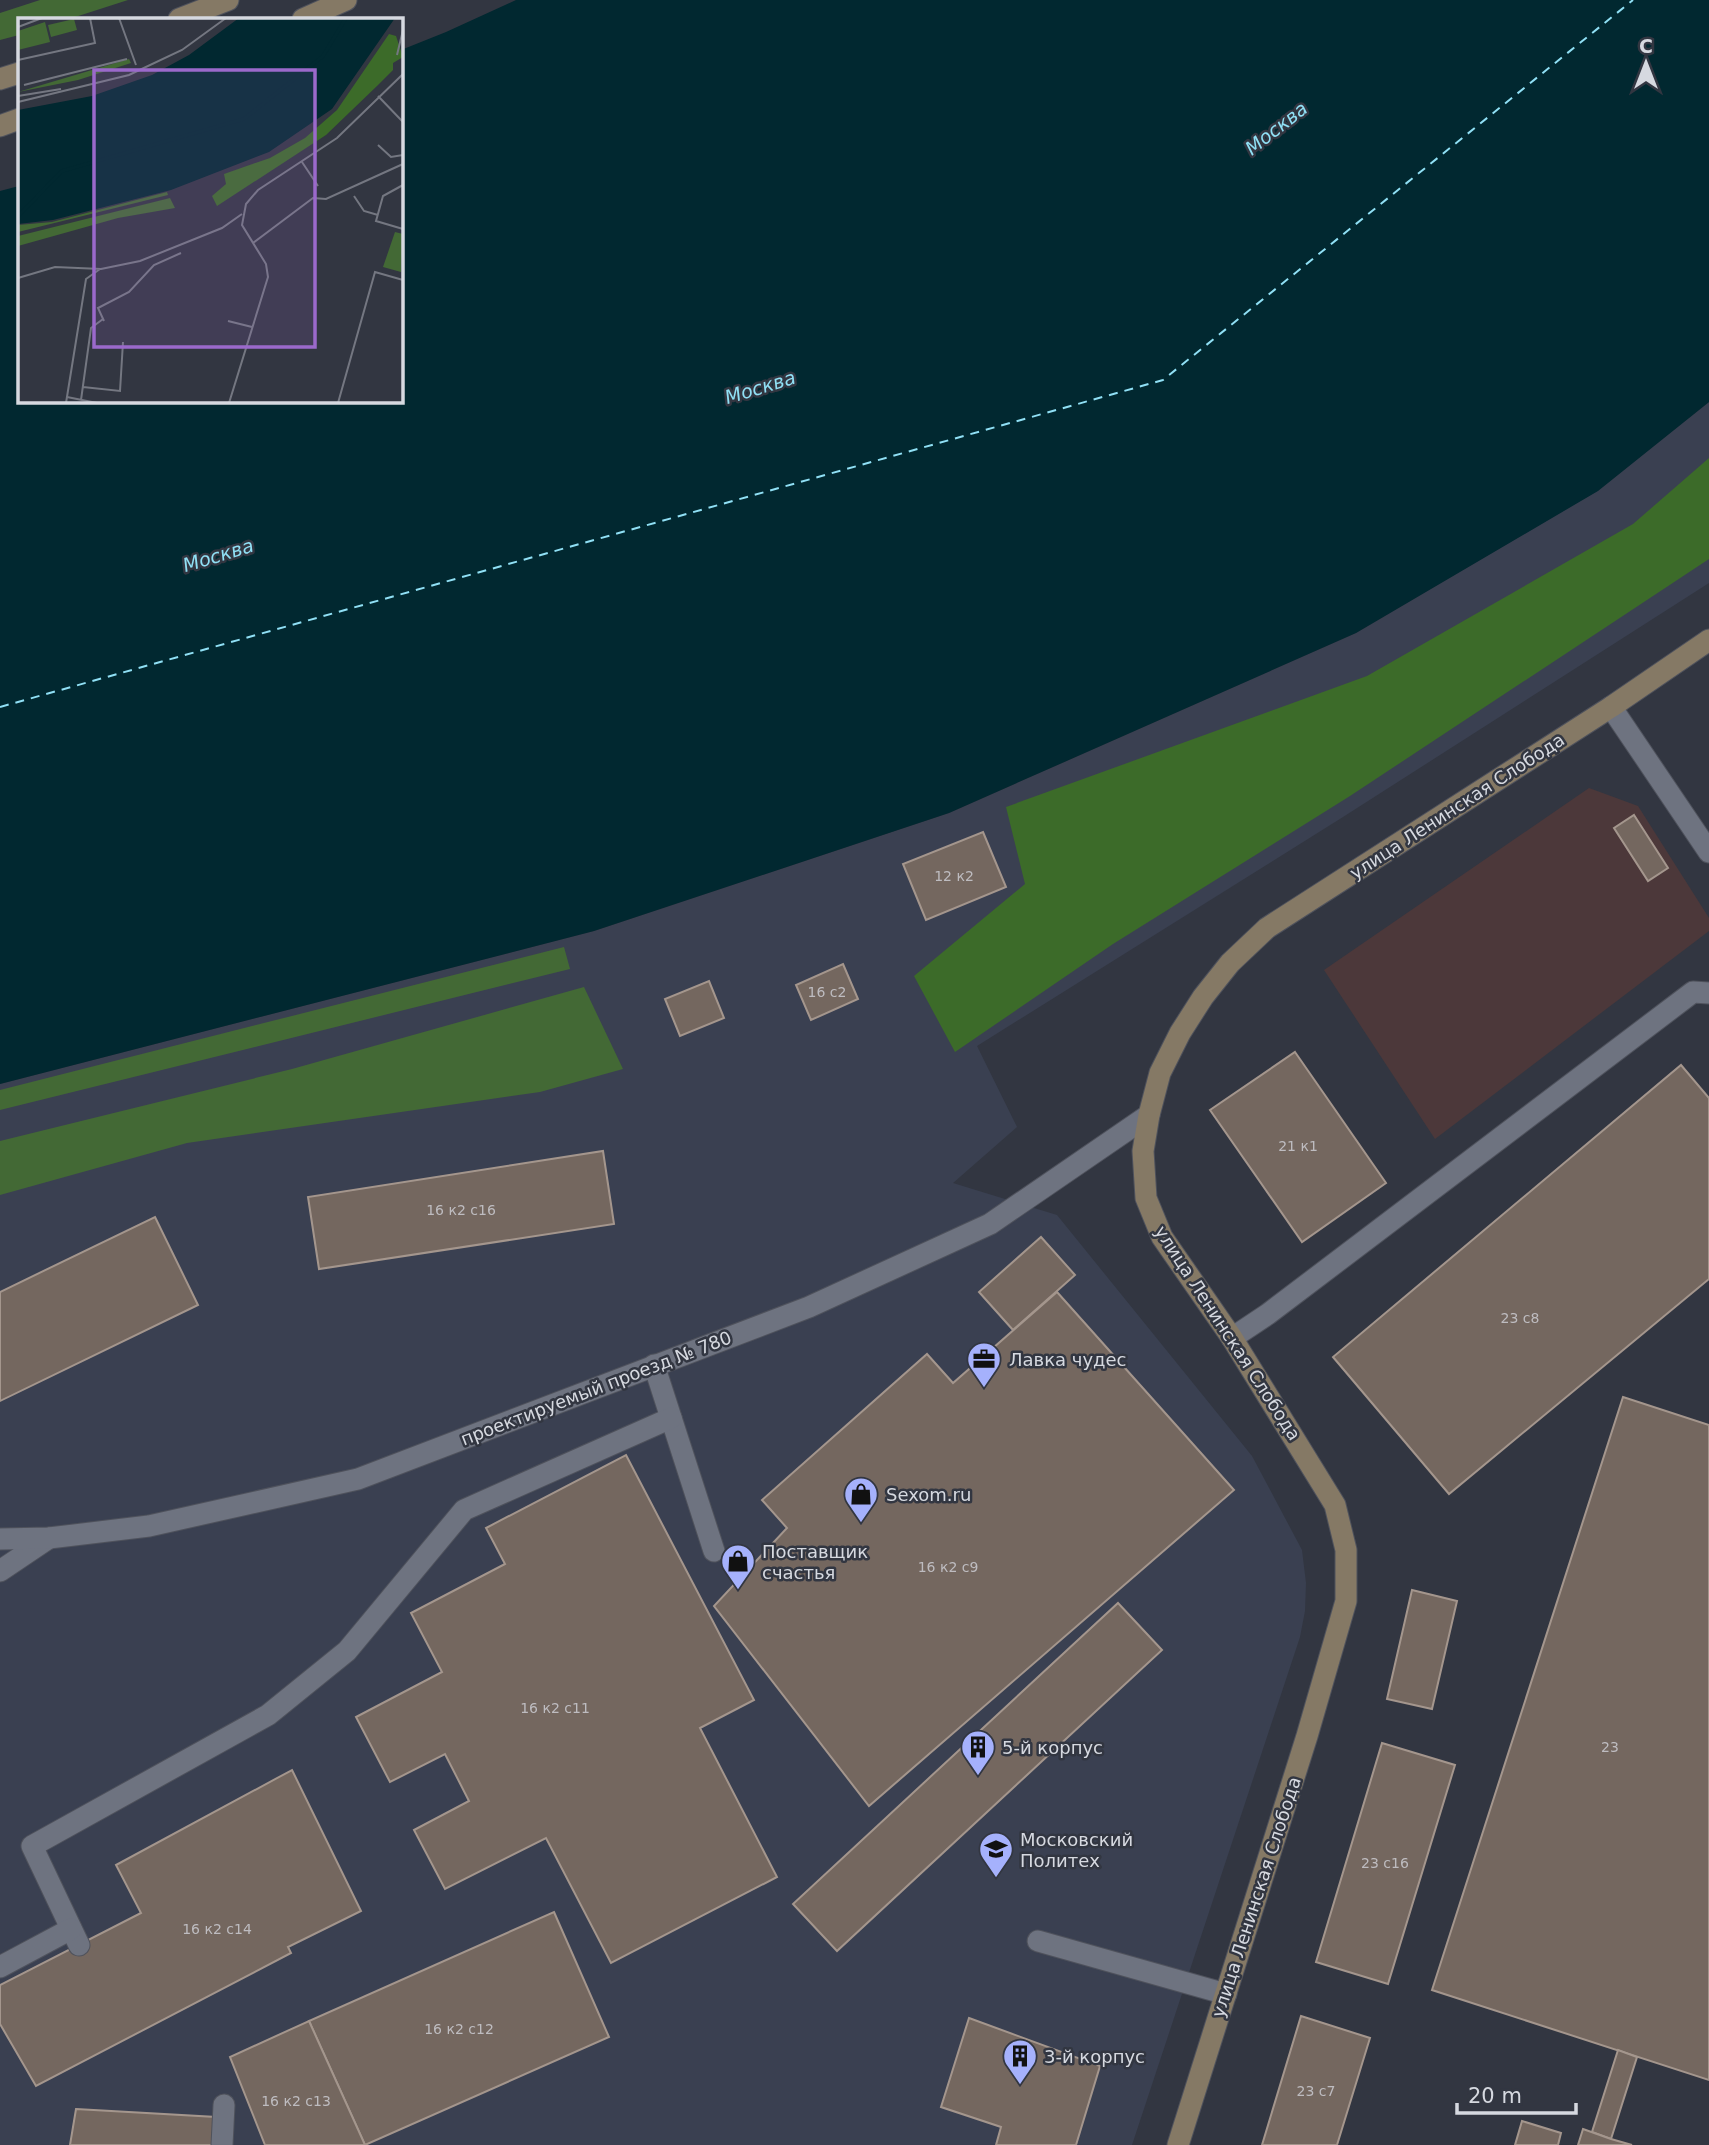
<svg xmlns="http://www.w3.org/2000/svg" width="1709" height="2145" font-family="'DejaVu Sans',sans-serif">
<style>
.built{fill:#3a4051}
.industrial{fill:#4c383a}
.green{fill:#436935}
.forest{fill:#3c6b29}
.water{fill:#012830}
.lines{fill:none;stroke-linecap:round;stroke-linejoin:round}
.ferry{stroke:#90e0f5;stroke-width:2;stroke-dasharray:9 7;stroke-linecap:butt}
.building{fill:#74675f;stroke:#a4968d;stroke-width:2}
.lane-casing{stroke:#4f525c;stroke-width:23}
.street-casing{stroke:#4f525c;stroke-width:23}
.secondary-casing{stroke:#4f525c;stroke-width:23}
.lane{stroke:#6e7380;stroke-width:21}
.street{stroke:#6e7380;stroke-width:21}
.secondary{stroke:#857965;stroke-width:21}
.labels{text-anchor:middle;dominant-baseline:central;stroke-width:5;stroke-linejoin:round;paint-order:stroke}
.number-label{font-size:14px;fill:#bebcc0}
.street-label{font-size:18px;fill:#d6d9e0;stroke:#323641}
.poi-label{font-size:18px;fill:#d6d9e0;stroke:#323641;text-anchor:start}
.water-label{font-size:19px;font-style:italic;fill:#90e0f5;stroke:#323641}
.inset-river{fill:none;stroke:#012830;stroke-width:3.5}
.inset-road{fill:none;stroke:#747781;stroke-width:2}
.view{fill:#9b69cb;fill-opacity:0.15;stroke:#9b69cb;stroke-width:3.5}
.inset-edge{fill:none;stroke:#d6d9e0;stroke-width:3.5}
</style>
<rect width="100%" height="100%" fill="#323641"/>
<polygon class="built" points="1709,402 1709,583 1343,817 977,1046 1017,1127 953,1183 1057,1215 1252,1456 1302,1550 1306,1583 1305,1611 1300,1637 1132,2145 0,2145 0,1084 594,931 949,813 1356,633 1597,491"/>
<polygon class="industrial" points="1589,788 1638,806 1709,918 1709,931 1435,1139 1324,970"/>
<g class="green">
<polygon points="40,0 128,0 69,19 19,19 19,35 0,40 0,13"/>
<polygon points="564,947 570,969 0,1110 0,1090"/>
<polygon points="584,987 623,1069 540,1092 187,1143 0,1195 0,1141 292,1069"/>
</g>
<polygon class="forest" points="1709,458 1709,559 1350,796 1113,944 955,1052 914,976 1025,884 1006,807 1367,676 1633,524"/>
<polygon class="water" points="516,0 1709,0 1709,402 1598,491 1356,633 949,813 594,931 0,1084 0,191 19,186 19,401 401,401 401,50 446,32"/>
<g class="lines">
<polyline class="ferry" points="0,707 1163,380 1633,0"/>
</g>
<g class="building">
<polygon points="1634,815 1668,868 1648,881 1614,828"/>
<polygon points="983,832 1006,887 926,920 903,864"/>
<polygon points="843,964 858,999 811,1020 796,985"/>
<polygon points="709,981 724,1018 680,1036 665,999"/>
<polygon points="1295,1052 1386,1183 1302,1242 1210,1110"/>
<polygon points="1681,1065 1709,1098 1709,1279 1449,1494 1333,1357"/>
<polygon points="603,1151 614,1224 319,1269 308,1197"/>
<polygon points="155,1217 198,1305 0,1401 0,1292"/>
<polygon points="1041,1237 1075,1275 1013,1330 979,1292"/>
<polygon points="1057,1292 1234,1490 869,1806 714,1606 787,1528 762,1500 927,1354 953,1383"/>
<polygon points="1623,1397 1709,1425 1709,2080 1432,1990"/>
<polygon points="626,1455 754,1700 700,1728 777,1877 611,1963 546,1838 445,1889 414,1830 469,1801 445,1754 390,1782 356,1717 442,1672 411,1613 505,1564 486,1528"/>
<polygon points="1412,1590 1457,1601 1432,1709 1387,1699"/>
<polygon points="1118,1603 1162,1650 837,1951 793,1904"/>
<polygon points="1382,1743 1455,1765 1388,1984 1316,1962"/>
<polygon points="292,1770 361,1911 288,1947 291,1953 36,2086 0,2024 0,1985 141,1913 116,1865"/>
<polygon points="554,1912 609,2037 365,2145 309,2021"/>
<polygon points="1301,2016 1370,2038 1337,2145 1262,2145"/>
<polygon points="969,2018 1100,2066 1076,2145 996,2145 1001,2127 941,2107"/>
<polygon points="309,2021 365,2145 265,2145 230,2057"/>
<polygon points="1618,2050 1637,2057 1611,2139 1592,2132"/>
<polygon points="76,2109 216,2117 214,2145 70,2145"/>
<polygon points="1522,2121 1561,2133 1558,2145 1515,2145"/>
<polygon points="1583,2129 1611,2139 1632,2145 1578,2145"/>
</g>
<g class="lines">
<g class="lane-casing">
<g id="lane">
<polyline points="1611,707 1709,852"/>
<polyline points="1232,1338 1268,1314 1693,992 1709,993"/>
<polyline points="654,1365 714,1551"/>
<polyline points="0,1571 49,1538"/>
<polyline points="1038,1941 1226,1994"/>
<polyline points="79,1945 32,1846 268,1715 347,1651 464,1510 671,1418"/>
<polyline points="0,1967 71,1929"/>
<polyline points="222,2145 224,2105"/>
</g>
</g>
<g class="street-casing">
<polyline id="street" points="0,1539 49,1538 149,1526 358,1479 809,1307 990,1224 1149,1115"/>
</g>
<g class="secondary-casing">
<g id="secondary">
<polyline points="179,19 228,0"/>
<polyline points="303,19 346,0"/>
<polyline points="0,79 19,73"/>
<polyline points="0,126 19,119"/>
<polyline points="1178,2145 1307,1736 1346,1601 1346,1550 1335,1505 1232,1338 1162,1237 1146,1198 1143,1151 1149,1115 1160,1073 1180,1033 1203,997 1230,963 1267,928 1611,707 1709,640"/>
</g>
</g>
<use href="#lane" class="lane"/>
<use href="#street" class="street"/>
<use href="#secondary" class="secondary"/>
</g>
<defs>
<g id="office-pin" transform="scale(1.75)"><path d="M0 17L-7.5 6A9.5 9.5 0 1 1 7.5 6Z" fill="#a5b1fc" stroke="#323641"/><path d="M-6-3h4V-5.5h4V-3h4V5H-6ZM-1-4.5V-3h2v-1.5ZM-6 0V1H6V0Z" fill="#111"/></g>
<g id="shop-pin" transform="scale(1.75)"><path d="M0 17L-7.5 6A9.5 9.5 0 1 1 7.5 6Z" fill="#a5b1fc" stroke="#323641"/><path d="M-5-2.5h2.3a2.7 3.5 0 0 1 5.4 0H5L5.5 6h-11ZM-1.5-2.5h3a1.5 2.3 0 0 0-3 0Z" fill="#111"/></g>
<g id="building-pin" transform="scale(1.75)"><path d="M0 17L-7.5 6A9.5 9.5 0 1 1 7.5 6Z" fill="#a5b1fc" stroke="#323641"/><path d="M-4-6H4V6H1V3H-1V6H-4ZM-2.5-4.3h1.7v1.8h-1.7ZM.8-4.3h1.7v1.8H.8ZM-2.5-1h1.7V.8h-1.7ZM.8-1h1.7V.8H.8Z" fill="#111"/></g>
<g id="university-pin" transform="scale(1.75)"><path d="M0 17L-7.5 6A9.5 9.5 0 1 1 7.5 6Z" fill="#a5b1fc" stroke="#323641"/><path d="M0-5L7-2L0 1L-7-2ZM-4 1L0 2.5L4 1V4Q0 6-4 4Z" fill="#111"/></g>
</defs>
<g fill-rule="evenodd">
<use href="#office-pin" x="984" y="1359"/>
<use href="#shop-pin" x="861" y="1494"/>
<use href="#shop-pin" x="738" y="1561"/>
<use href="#building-pin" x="978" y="1747"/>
<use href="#university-pin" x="996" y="1849"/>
<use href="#building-pin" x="1020" y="2056"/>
</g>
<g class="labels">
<g class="number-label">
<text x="954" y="876">12 к2</text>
<text x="827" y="992">16 с2</text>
<text x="1298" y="1146">21 к1</text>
<text x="461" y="1210">16 к2 с16</text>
<text x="1520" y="1318">23 c8</text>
<text x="948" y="1567">16 к2 с9</text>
<text x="555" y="1708">16 к2 с11</text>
<text x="1610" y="1747">23</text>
<text x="1385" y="1863">23 с16</text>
<text x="217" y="1929">16 к2 с14</text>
<text x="459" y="2029">16 к2 с12</text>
<text x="1316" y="2091">23 с7</text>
<text x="296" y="2101">16 к2 с13</text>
</g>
<g class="street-label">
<text transform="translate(1457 806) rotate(-33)">улица Ленинская Слобода</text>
<text transform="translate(1228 1333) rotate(57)">улица Ленинская Слобода</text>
<text transform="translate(596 1388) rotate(-21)">проектируемый проезд № 780</text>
<text transform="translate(1256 1897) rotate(-72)">улица Ленинская Слобода</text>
</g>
<g class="poi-label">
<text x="1009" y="1359">Лавка чудес</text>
<text x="886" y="1494">Sexom.ru</text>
<text x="762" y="1551">Поставщик<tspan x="762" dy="21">счастья</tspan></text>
<text x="1002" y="1747">5-й корпус</text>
<text x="1020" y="1839">Московский<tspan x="1020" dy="21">Политех</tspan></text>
<text x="1044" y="2056">3-й корпус</text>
</g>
<g class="water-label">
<text transform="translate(1276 128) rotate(-38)">Москва</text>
<text transform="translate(760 387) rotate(-17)">Москва</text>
<text transform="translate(218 555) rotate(-17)">Москва</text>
</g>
</g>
<g transform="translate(18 18)">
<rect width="385" height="385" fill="#323641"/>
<path d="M56,1L59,12L33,19L30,7ZM27,4L32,24L0,32V13ZM111,41L113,45L60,62L0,74ZM149,174L150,177L0,214V207L34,204ZM152,180L157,190L100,200L0,228V218ZM377,214L385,216L383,254L365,249Z" fill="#436935"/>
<path d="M371,16L378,18L385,39L375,45V52L359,68L308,117L199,188L194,178L208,166L206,156L252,140L287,120L319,92Z" fill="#3c6b29"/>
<path d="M221,0H377L314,91L251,134L153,172L35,202L0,206V92L74,78L134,57L171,37Z" fill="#012830"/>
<path class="inset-river" d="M0,198L44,153L226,101L305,38L328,0"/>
<path class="inset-road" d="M101,0L118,47M0,9L24,0M379,37L385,12M0,42L77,25L72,0M6,67L109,41M0,78L43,71M360,78L385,104M0,84L111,57L164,32L208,0M360,127L373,139L385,137M284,144L300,168M385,167L365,178L358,203L385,211M336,178L346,193L360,197M235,225L295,180L308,181L385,146M0,260L37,249L83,251L122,243L204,210L224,196M86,303L80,290L111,274L136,247L163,235M210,303L234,309M65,369L102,373L105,324M49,379L79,385M63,382L73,310L85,301M48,385L68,261L82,251M211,385L250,259L248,246L224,207L228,186L240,172L319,120L385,56M320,385L357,254L385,262"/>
<path class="view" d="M76,52H297V329H76Z"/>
<rect width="385" height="385" class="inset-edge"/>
</g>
<g transform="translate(1646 63)" stroke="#323641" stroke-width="5" paint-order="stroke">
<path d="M0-5L12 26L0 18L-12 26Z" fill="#d6d9e0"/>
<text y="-10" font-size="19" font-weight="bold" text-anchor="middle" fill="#d6d9e0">С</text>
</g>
<path d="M1457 2103v10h119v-10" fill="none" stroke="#d6d9e0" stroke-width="3.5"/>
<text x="1468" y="2103" font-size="21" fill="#d6d9e0" stroke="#323641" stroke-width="5" paint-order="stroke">20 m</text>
</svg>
